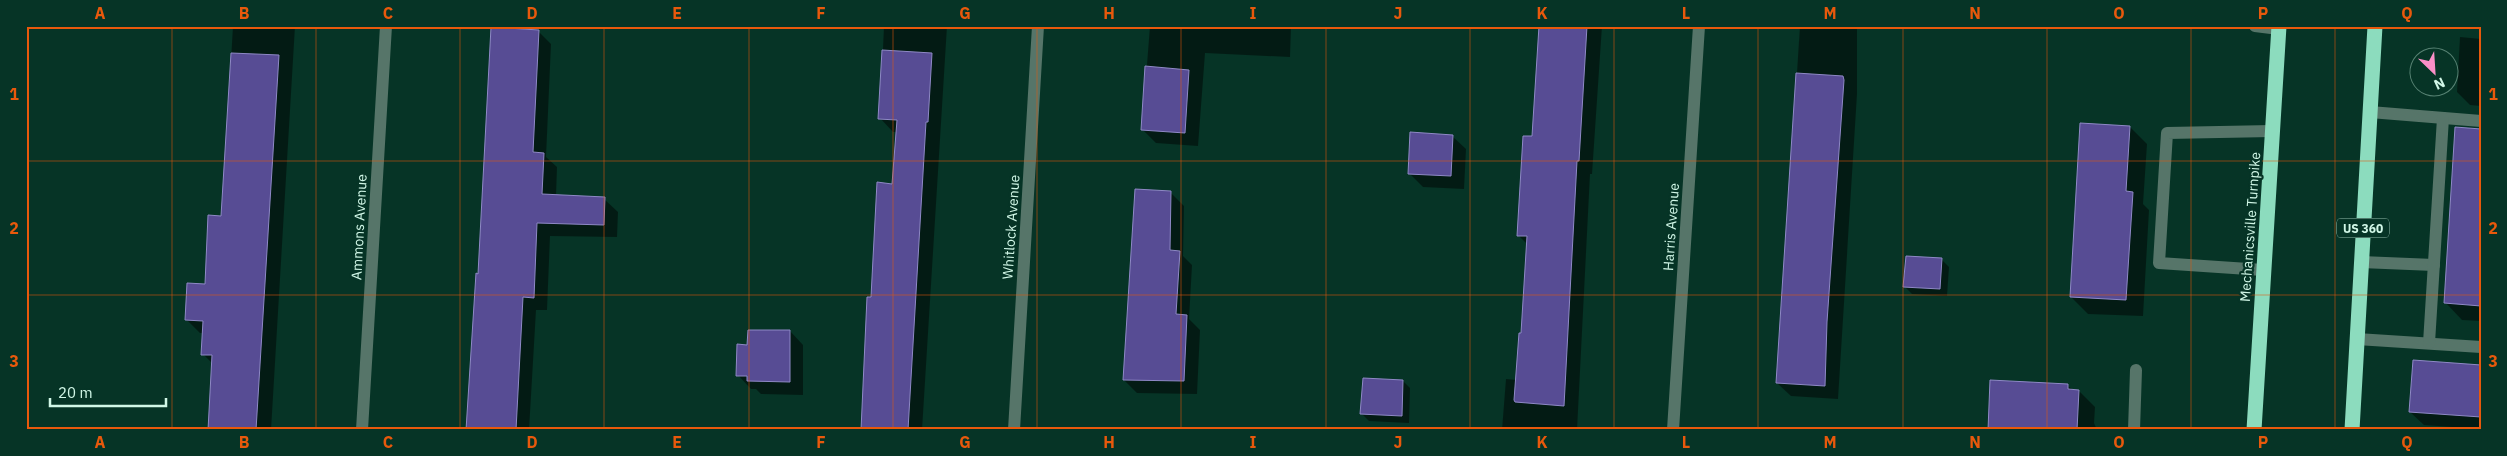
<svg xmlns="http://www.w3.org/2000/svg" width="2507" height="456" font-family="'IBM Plex Sans',sans-serif">
<style>
.shadow{fill:#0007}
.building{fill:#574c94;stroke:#8f89c6}
.lines{fill:none;stroke-linecap:round;stroke-linejoin:round}
.minor{stroke:#567569;stroke-width:12}
.highway{stroke:#8cdcbe;stroke-width:15}
.grid{fill:none;stroke:#e8590c;stroke-width:1;stroke-opacity:0.55}
.labels{text-anchor:middle;dominant-baseline:central;stroke-width:4.5;stroke-linejoin:round;paint-order:stroke}
.shield{fill:#063426;stroke:#94bcad;stroke-width:1}
.shield-label{font-size:12px;font-weight:bold;fill:#d1f7e7}
.street-label{font-size:14px;fill:#d1f7e7;stroke:#063426}
.neatline{fill:none;stroke:#e8590c;stroke-width:2}
.grid-label{font-size:16px;text-anchor:middle;font-weight:bold;fill:#e8590c}
</style>
<rect width="100%" height="100%" fill="#063426"/>
<g class="shadow">
<polygon points="233,26 295,26 271,430 209,430 213,364 203,354 204,333 200,333 187,320 206,285 222,217"/>
<polygon points="884,26 947,26 922,430 862,430 872,298 893,185 898,132 893,132 880,118"/>
<polygon points="1150,26 1291,26 1290,57 1205,53 1198,146 1156,143 1142,129"/>
<polygon points="1540,26 1602,26 1592,174 1590,174 1577,430 1502,430 1506,379 1517,380 1522,334 1528,245 1518,235 1534,138"/>
<polygon points="1800,26 1857,26 1857,94 1838,399 1791,396 1777,383"/>
<polygon points="538,31 551,44 546,157 557,167 556,196 604,199 618,212 617,237 550,236 547,310 536,310 529,430 468,430 480,275"/>
<polygon points="2460,37 2481,39 2481,106 2470,105 2457,92"/>
<polygon points="2130,127 2147,144 2143,204 2149,210 2143,316 2088,314 2071,297"/>
<polygon points="1452,136 1466,149 1464,189 1423,187 1409,173"/>
<polygon points="2481,157 2481,321 2462,320 2445,302"/>
<polygon points="1170,192 1184,206 1183,256 1192,265 1189,319 1200,330 1197,394 1137,393 1124,380"/>
<polygon points="1942,260 1949,267 1947,296 1912,294 1905,287"/>
<polygon points="790,331 803,345 803,395 761,394 756,389 751,389 738,375 749,346"/>
<polygon points="2481,366 2481,429 2424,425 2410,412"/>
<polygon points="1403,381 1410,388 1409,423 1369,421 1361,413"/>
<polygon points="2068,386 2073,390 2079,391 2095,407 2094,423 2097,430 1992,430"/>
</g>
<g class="building">
<polygon points="1539,26 1587,26 1579,161 1577,161 1564,406 1515,402 1514,400 1519,333 1521,333 1527,236 1517,236 1523,136 1532,136"/>
<polygon points="491,27 539,30 533,152 544,153 542,194 605,197 604,225 537,223 534,298 523,297 516,430 466,430 476,273 478,274"/>
<polygon points="882,50 932,53 928,122 926,122 908,430 861,430 867,297 871,297 877,182 892,184 897,120 878,119"/>
<polygon points="231,53 279,55 256,430 208,430 212,355 201,355 203,321 185,320 187,283 205,284 208,215 221,216"/>
<polygon points="1145,66 1189,70 1185,133 1141,130"/>
<polygon points="1796,73 1843,76 1844,80 1827,322 1825,386 1776,383"/>
<polygon points="2080,123 2130,126 2126,191 2133,192 2126,300 2070,297"/>
<polygon points="2455,127 2481,129 2481,306 2444,303"/>
<polygon points="1410,132 1453,135 1451,176 1408,174"/>
<polygon points="1135,189 1171,191 1170,250 1180,251 1176,314 1187,315 1184,381 1123,380"/>
<polygon points="1906,256 1942,258 1940,289 1903,287"/>
<polygon points="748,330 790,330 790,382 747,381 747,376 736,376 737,344 747,345"/>
<polygon points="2413,360 2481,365 2481,417 2409,412"/>
<polygon points="1363,378 1403,380 1402,416 1360,414"/>
<polygon points="1990,380 2068,384 2068,389 2079,390 2077,430 1988,430"/>
</g>
<g class="lines">
<g class="minor">
<polyline points="2255,26 2279,29"/>
<polyline points="2370,112 2481,121"/>
<polyline points="2361,262 2434,265"/>
<polyline points="2263,270 2159,263 2167,133 2272,131"/>
<polyline points="2357,339 2481,347"/>
<polyline points="2429,343 2443,118"/>
<polyline points="362,430 386,26"/>
<polyline points="1014,430 1038,26"/>
<polyline points="1673,430 1699,26"/>
<polyline points="2134,430 2136,370"/>
</g>
<g class="highway">
<polyline points="2254,430 2279,26"/>
<polyline points="2352,430 2375,26"/>
</g>
</g>
<path class="grid" d="M172,26V430M316,26V430M460,26V430M604,26V430M749,26V430M893,26V430M1037,26V430M1181,26V430M1326,26V430M1470,26V430M1614,26V430M1758,26V430M1903,26V430M2047,26V430M2191,26V430M2335,26V430M26,161H2481M26,295H2481"/>
<g class="labels">
<rect class="shield" x="2337" y="218.5" width="52" height="19" rx="4"/>
<g class="shield-label">
<text x="2363" y="228">US 360</text>
</g>
<g class="street-label">
<text transform="translate(359 227) rotate(-87)">Ammons Avenue</text>
<text transform="translate(1011 227) rotate(-86)">Whitlock Avenue</text>
<text transform="translate(1671 227) rotate(-86)">Harris Avenue</text>
<text transform="translate(2250 227) rotate(-86)">Mechanicsville Turnpike</text>
</g>
</g>
<rect width="2507" height="456" fill="none" stroke="#063426" stroke-width="55"/>
<g transform="translate(2434 72) rotate(155)"><circle r="24" fill="#063426" stroke="#578273"/>
<path d="M0-4L9 19L0 12L-9 19Z" fill="#fa8fc7"/>
<text y="-8" font-size="14" font-weight="bold" text-anchor="middle" fill="#d1f7e7">N</text>
</g>
<path d="M50 398v8h116v-8" fill="none" stroke="#d1f7e7" stroke-width="2.5"/>
<text x="58" y="398" font-size="15" fill="#d1f7e7" stroke="#063426" stroke-width="4" paint-order="stroke">20 m</text>
<rect x="28" y="28" width="2452" height="400" class="neatline"/>
<g class="grid-label">
<text x="100" y="19">A</text>
<text x="244" y="19">B</text>
<text x="388" y="19">C</text>
<text x="532" y="19">D</text>
<text x="677" y="19">E</text>
<text x="821" y="19">F</text>
<text x="965" y="19">G</text>
<text x="1109" y="19">H</text>
<text x="1253" y="19">I</text>
<text x="1398" y="19">J</text>
<text x="1542" y="19">K</text>
<text x="1686" y="19">L</text>
<text x="1830" y="19">M</text>
<text x="1975" y="19">N</text>
<text x="2119" y="19">O</text>
<text x="2263" y="19">P</text>
<text x="2407" y="19">Q</text>
<text x="14" y="100">1</text>
<text x="2493" y="100">1</text>
<text x="14" y="234">2</text>
<text x="2493" y="234">2</text>
<text x="14" y="367">3</text>
<text x="2493" y="367">3</text>
<text x="100" y="448">A</text>
<text x="244" y="448">B</text>
<text x="388" y="448">C</text>
<text x="532" y="448">D</text>
<text x="677" y="448">E</text>
<text x="821" y="448">F</text>
<text x="965" y="448">G</text>
<text x="1109" y="448">H</text>
<text x="1253" y="448">I</text>
<text x="1398" y="448">J</text>
<text x="1542" y="448">K</text>
<text x="1686" y="448">L</text>
<text x="1830" y="448">M</text>
<text x="1975" y="448">N</text>
<text x="2119" y="448">O</text>
<text x="2263" y="448">P</text>
<text x="2407" y="448">Q</text>
</g>
</svg>
